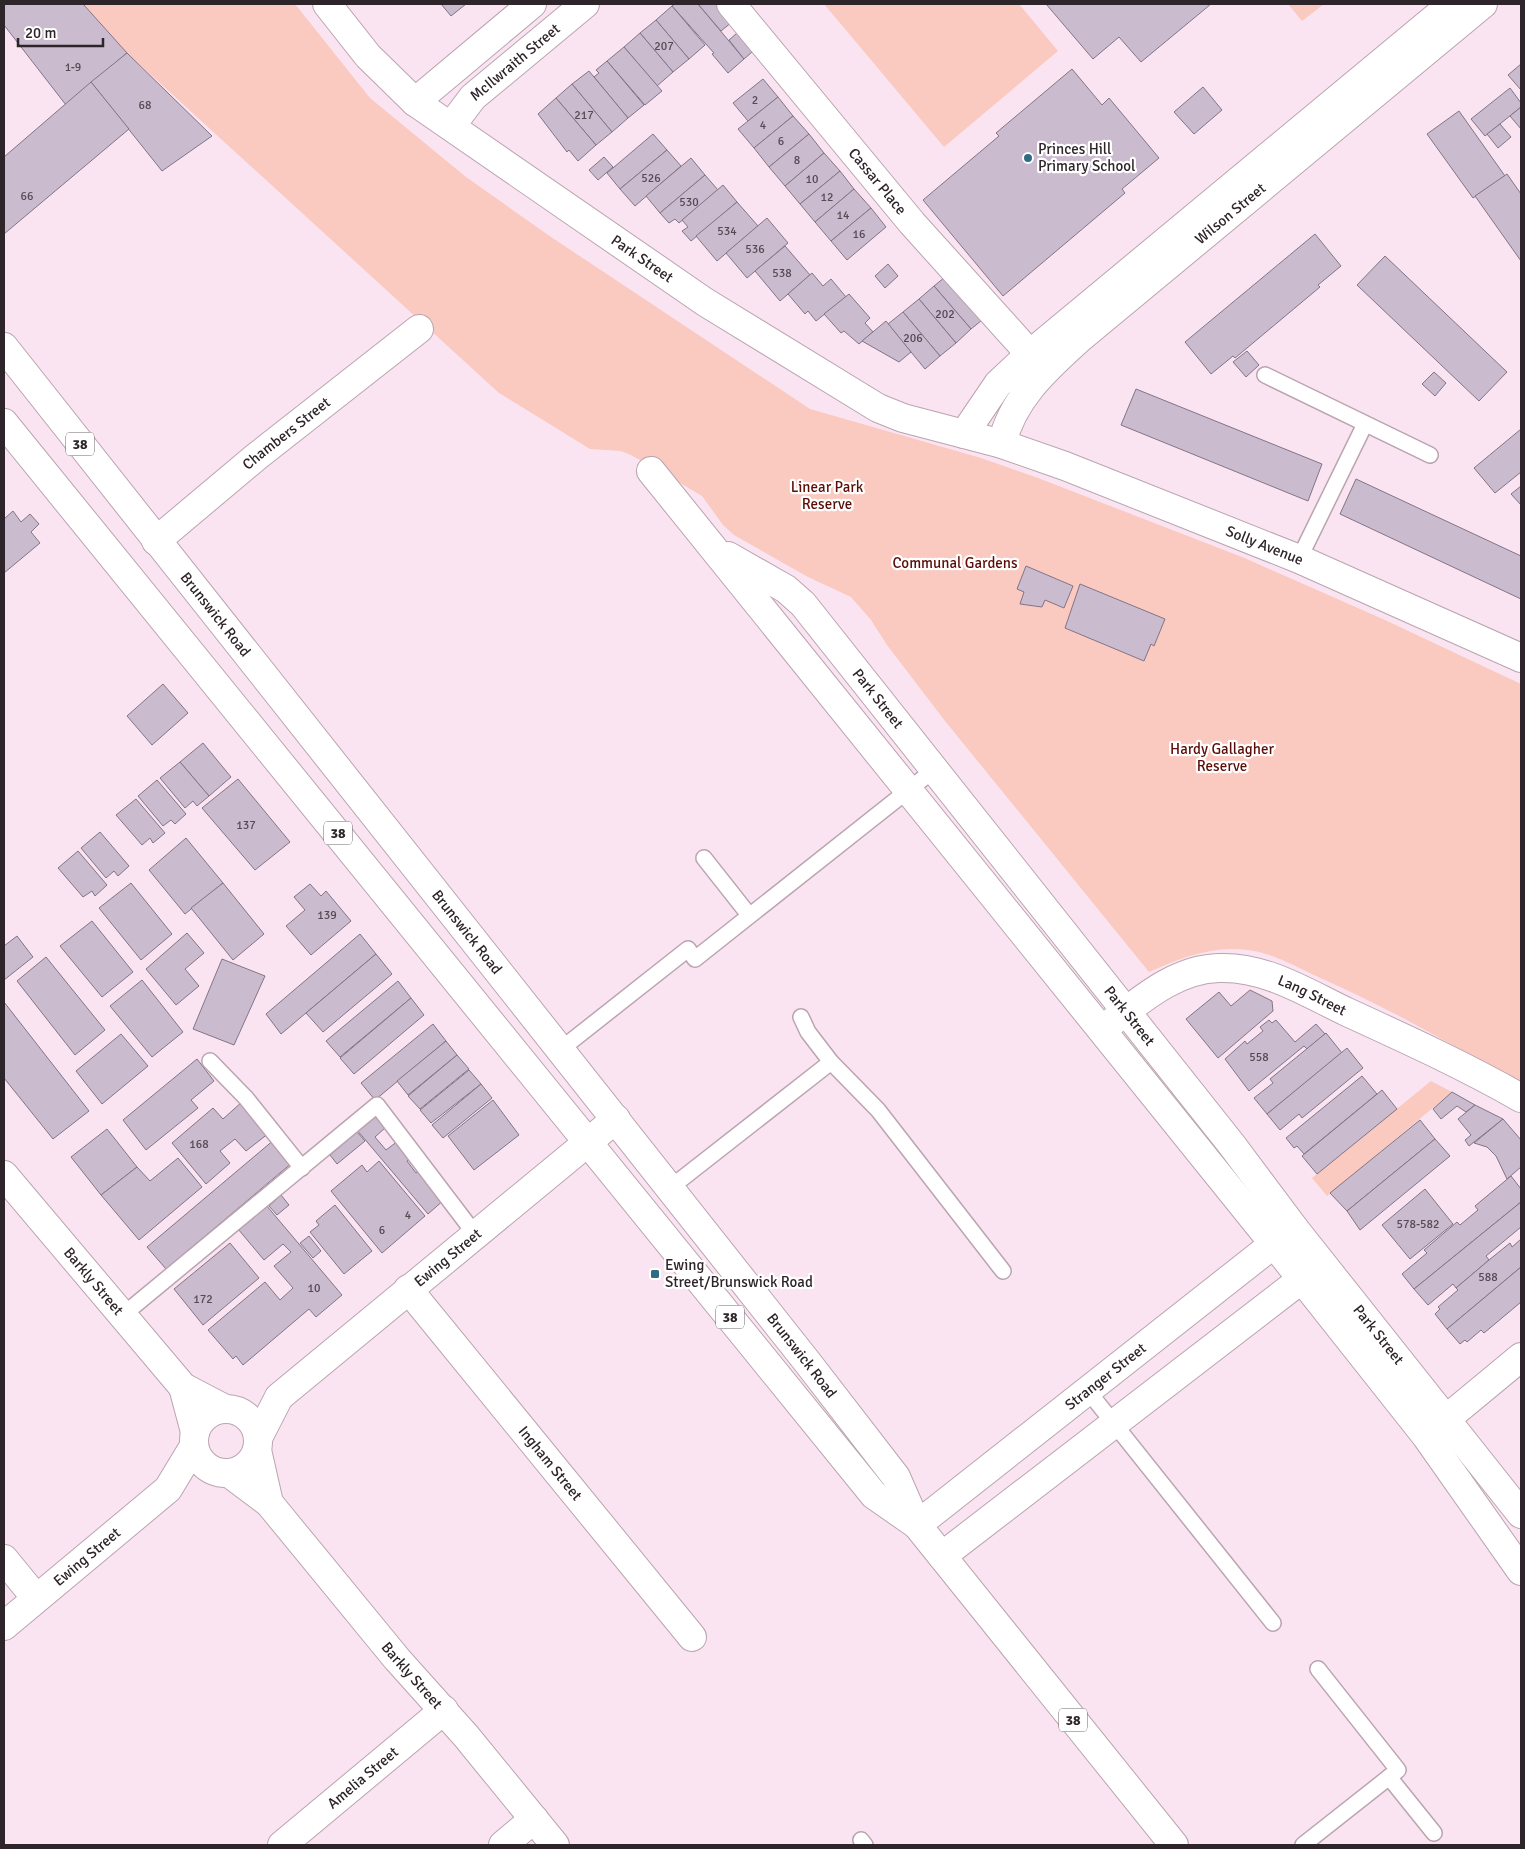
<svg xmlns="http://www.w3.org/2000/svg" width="1525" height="1849" font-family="Signika,sans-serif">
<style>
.green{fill:#fac9c0}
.building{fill:#cabbce;stroke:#827486}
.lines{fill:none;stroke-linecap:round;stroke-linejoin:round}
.service-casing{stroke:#baa4b0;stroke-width:18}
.minor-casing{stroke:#baa4b0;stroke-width:30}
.tertiary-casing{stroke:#baa4b0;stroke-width:30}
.primary-casing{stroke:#baa4b0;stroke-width:30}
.service{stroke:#fff;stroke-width:15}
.minor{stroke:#fff;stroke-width:28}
.tertiary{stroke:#fff;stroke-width:28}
.primary{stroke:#fff;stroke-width:28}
.poi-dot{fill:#2f6b82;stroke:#fff;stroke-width:2}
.labels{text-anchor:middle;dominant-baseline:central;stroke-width:4.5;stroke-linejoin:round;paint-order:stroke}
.number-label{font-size:12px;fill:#554a53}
.shield{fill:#fff;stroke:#6d666a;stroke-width:1}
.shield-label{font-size:14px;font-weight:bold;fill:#2e252a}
.street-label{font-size:15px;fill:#2e252a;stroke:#fff}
.poi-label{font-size:15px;fill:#2e252a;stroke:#fff;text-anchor:start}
.park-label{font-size:15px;fill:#5c0d07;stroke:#fff}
</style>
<rect width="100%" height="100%" fill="#fbe4f1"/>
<g class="green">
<path d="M83,4H295L370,98L466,177L551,237L810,409L981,458L1038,478L1242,557L1385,620L1521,684V1085C1454,1045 1387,1007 1316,976C1294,966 1272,953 1248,950C1213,945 1180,958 1149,972L945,721L887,645L871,620L851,597L808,577L734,535L723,525L702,496L675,480L631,455L621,451L590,449L499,393L127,53Z"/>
<polygon points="824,4 1019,4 1058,51 944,147"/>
<polygon points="1288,4 1324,4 1302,21"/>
<polygon points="1431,1081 1452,1092 1327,1196 1312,1178"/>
</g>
<g class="building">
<polygon points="4,4 83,4 127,53 66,105 4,25"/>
<polygon points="441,4 466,4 451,16"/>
<polygon points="675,4 698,4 744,59 728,73 712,54 714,53 672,6"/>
<polygon points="698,4 727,4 738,17 721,31"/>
<polygon points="1046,4 1211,4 1141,62 1119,37 1093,59"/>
<polygon points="672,6 705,45 689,59 656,20"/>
<polygon points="656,20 689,59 673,72 640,33"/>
<polygon points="744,27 760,45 744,59 729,40"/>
<polygon points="640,33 673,72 657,86 624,47"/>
<polygon points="624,47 662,91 645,105 607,61"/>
<polygon points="127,53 212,136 162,171 91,82"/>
<polygon points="607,61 644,105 628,118 594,77 599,73 596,70"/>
<polygon points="1521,64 1521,90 1508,75"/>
<polygon points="1072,69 1102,105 1109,98 1159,158 1122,189 1125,193 1003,296 923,200 999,136 996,133"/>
<polygon points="589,71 628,118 612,132 572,84"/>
<polygon points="763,79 778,97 748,121 733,103"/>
<polygon points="91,82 129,129 4,234 4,157"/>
<polygon points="572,84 612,132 596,145 556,98"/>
<polygon points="1203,87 1222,110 1194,134 1174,112"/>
<polygon points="1510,88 1521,103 1521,107 1485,136 1471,119"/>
<polygon points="778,97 793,116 754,148 738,129"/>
<polygon points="556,98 596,145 578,161 569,150 567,152 538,114"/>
<polygon points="1521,107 1521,129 1510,116"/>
<polygon points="1459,111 1505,176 1473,198 1427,134"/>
<polygon points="793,116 809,134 769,167 754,148"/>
<polygon points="1500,124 1511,137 1498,148 1487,134"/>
<polygon points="653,134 667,150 620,189 607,173"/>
<polygon points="809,134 824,153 785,186 769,167"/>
<polygon points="667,150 681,166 635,206 620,189"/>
<polygon points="824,153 840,171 800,204 785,186"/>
<polygon points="604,157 613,167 598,180 589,170"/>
<polygon points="691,158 705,175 660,213 646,196"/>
<polygon points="840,171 854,189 815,222 800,204"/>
<polygon points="1507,174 1521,194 1521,261 1475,196"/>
<polygon points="705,175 718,190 679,223 675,219 669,223 660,213"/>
<polygon points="723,185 737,202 691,241 682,231 688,227 682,220"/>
<polygon points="854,189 871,208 831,241 815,222"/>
<polygon points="737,202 758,226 717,261 696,236"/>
<polygon points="871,208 886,227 847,260 831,241"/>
<polygon points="767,218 788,243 747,278 726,253"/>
<polygon points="1315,234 1341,266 1318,285 1320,287 1235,358 1233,356 1211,374 1185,342"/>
<polygon points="785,246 810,275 780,301 755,271"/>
<polygon points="1385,256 1507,372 1479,401 1357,285"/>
<polygon points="888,264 898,276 885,288 875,276"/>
<polygon points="812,273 823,286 831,279 846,297 816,321 808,311 805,314 788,294"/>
<polygon points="950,273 987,316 971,329 934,286"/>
<polygon points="934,286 971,329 956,343 919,299"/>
<polygon points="849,294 870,318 865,323 873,332 859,344 844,331 841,333 824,314"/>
<polygon points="919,299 956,343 940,356 903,312"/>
<polygon points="903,312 940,356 925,369 888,324"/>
<polygon points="886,321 911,352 899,362 862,341"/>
<polygon points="1247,351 1259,365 1246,377 1233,362"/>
<polygon points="1434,372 1446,383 1435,396 1422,384"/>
<polygon points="1136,389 1322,464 1308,501 1121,425"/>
<polygon points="1521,429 1521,472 1495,493 1474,468"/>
<polygon points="1356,479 1521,556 1521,599 1340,514"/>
<polygon points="1521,486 1521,505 1511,494"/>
<polygon points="13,511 21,522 30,514 39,524 31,532 40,543 4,573 4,519"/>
<polygon points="1026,566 1073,586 1064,608 1045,600 1042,607 1020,604 1024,592 1017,589"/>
<polygon points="1080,584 1165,619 1154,646 1151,644 1144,661 1065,628"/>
<polygon points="163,684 188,713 152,745 127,716"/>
<polygon points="203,743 231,777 209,796 180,762"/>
<polygon points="180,762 209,796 197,806 193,801 185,808 160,778"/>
<polygon points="238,779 290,842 255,870 202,808"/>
<polygon points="157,780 186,814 175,824 171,820 163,826 138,796"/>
<polygon points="136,799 165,833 153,843 150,838 142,845 116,815"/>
<polygon points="100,832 129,866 118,876 114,871 106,878 81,848"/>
<polygon points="186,838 223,883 185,914 149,870"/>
<polygon points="78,851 107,885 95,896 92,891 83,897 58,868"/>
<polygon points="131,883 172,934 141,960 99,908"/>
<polygon points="223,883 264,934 233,960 191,908"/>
<polygon points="310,884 321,896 326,891 351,921 311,955 286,926 305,910 294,897"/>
<polygon points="92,921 133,972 102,997 60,946"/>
<polygon points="187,933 204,953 185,969 199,986 176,1005 146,969"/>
<polygon points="360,934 376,954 281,1034 266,1014"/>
<polygon points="17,936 33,957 4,980 4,946"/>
<polygon points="376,954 392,974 323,1032 306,1013"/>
<polygon points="46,957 105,1030 75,1055 17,981"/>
<polygon points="222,959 265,976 234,1045 193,1029"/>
<polygon points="142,980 183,1032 152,1057 110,1006"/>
<polygon points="398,981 411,998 340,1057 326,1041"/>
<polygon points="1250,990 1272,1001 1273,1011 1218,1058 1186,1019 1219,992 1231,1006"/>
<polygon points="411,998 424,1015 354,1074 340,1058"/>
<polygon points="4,1002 89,1111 53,1139 4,1078"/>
<polygon points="1269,1020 1272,1023 1276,1020 1295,1042 1316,1024 1325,1034 1307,1049 1304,1046 1249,1091 1225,1059 1245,1041 1247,1044 1263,1031 1260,1027"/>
<polygon points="433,1024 446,1041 375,1100 361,1083"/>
<polygon points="1326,1033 1342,1053 1267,1114 1254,1098 1273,1083 1270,1079"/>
<polygon points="121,1034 148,1066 102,1104 76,1071"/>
<polygon points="446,1041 457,1055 408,1095 397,1081"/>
<polygon points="1347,1048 1363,1068 1302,1118 1299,1114 1280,1130 1267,1114"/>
<polygon points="457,1055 469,1069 420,1109 408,1096"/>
<polygon points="197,1059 214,1081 191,1100 198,1108 146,1150 123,1120"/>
<polygon points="469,1070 481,1084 431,1123 420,1110"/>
<polygon points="1362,1076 1377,1094 1304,1154 1297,1146 1294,1148 1286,1138"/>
<polygon points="481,1084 492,1098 443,1138 432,1125"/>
<polygon points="1382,1090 1397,1109 1317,1174 1302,1156"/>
<polygon points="1452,1092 1475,1105 1466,1112 1457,1106 1441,1119 1433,1109"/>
<polygon points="493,1100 519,1135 474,1170 448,1136"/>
<polygon points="243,1101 269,1133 246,1151 235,1139 220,1151 230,1163 206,1184 172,1143 213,1108 223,1119"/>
<polygon points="1475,1105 1503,1119 1469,1146 1465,1140 1471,1135 1458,1119"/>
<polygon points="375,1115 386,1127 375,1137 386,1150 398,1141 411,1158 407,1161 416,1173 420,1170 445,1199 428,1214 357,1130"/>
<polygon points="1503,1119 1521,1140 1521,1167 1507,1179 1496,1156 1487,1147 1474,1143"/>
<polygon points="1420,1120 1435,1139 1347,1211 1330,1193"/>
<polygon points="107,1129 137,1167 101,1195 71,1157"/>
<polygon points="357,1132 365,1141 337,1164 330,1155"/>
<polygon points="275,1139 293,1162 166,1269 147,1247"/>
<polygon points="1435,1139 1450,1156 1360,1230 1347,1211"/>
<polygon points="178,1158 202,1187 139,1240 101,1195 137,1167 150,1181"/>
<polygon points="379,1161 425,1216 382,1253 331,1191 362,1165 367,1172"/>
<polygon points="1511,1176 1521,1189 1521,1202 1414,1289 1402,1274 1427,1253 1424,1250 1457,1222 1460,1225 1478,1210 1475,1206"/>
<polygon points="1425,1189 1453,1224 1410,1259 1382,1225"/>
<polygon points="281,1195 289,1205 277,1215 269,1206"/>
<polygon points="1521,1202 1521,1227 1486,1256 1489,1260 1456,1288 1453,1284 1428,1305 1414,1289"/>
<polygon points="266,1205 342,1295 316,1317 309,1309 243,1365 236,1356 233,1359 208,1330 265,1282 280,1300 293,1288 274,1266 291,1252 283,1244 264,1260 238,1229"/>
<polygon points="335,1205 372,1251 344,1274 310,1232 319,1225 316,1221"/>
<polygon points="309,1236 321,1251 313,1258 300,1243"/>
<polygon points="1521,1239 1521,1267 1447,1329 1435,1314 1440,1309 1438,1307 1458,1290 1456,1288 1489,1260 1510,1243 1512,1247"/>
<polygon points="230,1243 259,1278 203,1325 174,1289"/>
<polygon points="1521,1267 1521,1302 1484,1333 1481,1330 1467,1342 1465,1340 1460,1344 1447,1329"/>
</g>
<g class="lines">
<g class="service-casing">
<g id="service">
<polyline points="1265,375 1430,455"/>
<polyline points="1299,559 1365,424"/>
<polyline points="704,858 749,915"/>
<polyline points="801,1017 808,1032 831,1062 878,1110 1003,1271"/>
<polyline points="560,1050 688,949 695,959 935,769"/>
<polyline points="210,1061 246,1098 302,1168"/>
<polyline points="670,1188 831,1062"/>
<polyline points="123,1315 377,1105 475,1234"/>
<polyline points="1088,1391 1273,1623"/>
<polyline points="1389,1777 1434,1833"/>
<polyline points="861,1840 865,1845"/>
<polyline points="1303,1845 1398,1770 1318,1669"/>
</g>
</g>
<g class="minor-casing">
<g id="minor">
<path id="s1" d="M327,4L368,56L415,102L705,302L878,408L903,418L1002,444L1065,466L1299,559L1521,658"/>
<path id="s2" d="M731,4L912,223L1030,354"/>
<polyline points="415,102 532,4"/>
<path id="s3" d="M451,126L473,97L585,4"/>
<polyline points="964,434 998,384 1030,354 1452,4"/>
<path id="s4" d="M1002,444C1012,399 1046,369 1079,339L1483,4"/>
<polyline points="651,471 1274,1244"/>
<path id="s5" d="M156,541L256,457L419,329"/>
<path id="s6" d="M728,556L786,589L803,604L1232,1145L1294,1228"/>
<path id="s7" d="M1112,1022C1143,998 1177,969 1219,968C1265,966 1307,993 1347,1012C1406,1039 1465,1066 1521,1098"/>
<path id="s8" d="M4,1175L183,1387L225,1409"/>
<path id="s9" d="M408,1289L692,1637"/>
<polyline points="183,1387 195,1432"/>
<polyline points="1428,1434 1521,1357"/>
<polyline points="257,1450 269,1503"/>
<path id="s10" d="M229,1473L269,1503L397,1659L466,1736L555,1845"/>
<polyline points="4,1559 36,1598"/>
<path id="s11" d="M282,1845L444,1710"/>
<polyline points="503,1845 534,1819"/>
</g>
</g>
<g class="tertiary-casing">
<g id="tertiary">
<polyline points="1274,1244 1426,1436 1521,1571"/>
<circle cx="226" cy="1441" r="32"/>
<path id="s12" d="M258,1438L279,1397L616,1119"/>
<path id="s13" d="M917,1525L1294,1228L1521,1514"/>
<polyline points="942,1556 1302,1279"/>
<path id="s14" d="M4,1626L168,1489L194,1446"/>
</g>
</g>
<g class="primary-casing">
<g id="primary">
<path id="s15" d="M4,347L808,1363L896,1477L917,1525L1174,1845"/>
<polyline points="4,423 874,1495 917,1525"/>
</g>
</g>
<use href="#service" class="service"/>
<use href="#minor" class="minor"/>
<use href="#tertiary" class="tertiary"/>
<use href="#primary" class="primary"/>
</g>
<g class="poi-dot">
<circle cx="1028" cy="158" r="5"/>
<rect x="650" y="1269" width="10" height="10" rx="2.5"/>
</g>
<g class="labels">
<g class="number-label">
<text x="664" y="46">207</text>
<text x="73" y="67">1-9</text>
<text x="755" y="100">2</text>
<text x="145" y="105">68</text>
<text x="584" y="115">217</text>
<text x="763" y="125">4</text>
<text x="781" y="141">6</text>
<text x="797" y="160">8</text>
<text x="651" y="178">526</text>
<text x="812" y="179">10</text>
<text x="27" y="196">66</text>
<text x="827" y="197">12</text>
<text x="689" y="202">530</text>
<text x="843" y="215">14</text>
<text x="727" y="231">534</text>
<text x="859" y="234">16</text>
<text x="755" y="249">536</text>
<text x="782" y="273">538</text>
<text x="945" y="314">202</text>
<text x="913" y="338">206</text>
<text x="246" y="825">137</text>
<text x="327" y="915">139</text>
<text x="1259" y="1057">558</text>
<text x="199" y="1144">168</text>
<text x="408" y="1215">4</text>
<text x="1418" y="1224">578-582</text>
<text x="382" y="1230">6</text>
<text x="1488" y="1277">588</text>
<text x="314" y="1288">10</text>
<text x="203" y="1299">172</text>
</g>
<g class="shield">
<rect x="66" y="432.5" width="28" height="23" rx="4"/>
<rect x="324" y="821.5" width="28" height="23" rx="4"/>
<rect x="716" y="1305.5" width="28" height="23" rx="4"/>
<rect x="1059" y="1708.5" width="28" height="23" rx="4"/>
</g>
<g class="shield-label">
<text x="80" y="444">38</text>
<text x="338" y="833">38</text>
<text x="730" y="1317">38</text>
<text x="1073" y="1720">38</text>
</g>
<g class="street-label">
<text stroke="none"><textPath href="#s3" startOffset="91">McIlwraith Street</textPath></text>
<text stroke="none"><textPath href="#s2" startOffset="230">Cassar Place</textPath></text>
<text stroke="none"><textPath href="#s4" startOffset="329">Wilson Street</textPath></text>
<text stroke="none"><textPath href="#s1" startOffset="408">Park Street</textPath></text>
<text stroke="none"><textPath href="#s5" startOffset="169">Chambers Street</textPath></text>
<text stroke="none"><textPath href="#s1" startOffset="1098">Solly Avenue</textPath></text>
<text stroke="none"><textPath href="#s15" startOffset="341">Brunswick Road</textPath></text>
<text stroke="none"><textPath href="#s6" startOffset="210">Park Street</textPath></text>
<text stroke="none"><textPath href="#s15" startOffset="746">Brunswick Road</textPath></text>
<text stroke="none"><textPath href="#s7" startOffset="220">Lang Street</textPath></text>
<text stroke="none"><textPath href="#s6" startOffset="615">Park Street</textPath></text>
<text stroke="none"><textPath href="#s12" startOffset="265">Ewing Street</textPath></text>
<text stroke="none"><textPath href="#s8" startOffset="139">Barkly Street</textPath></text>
<text stroke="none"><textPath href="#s13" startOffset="616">Park Street</textPath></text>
<text stroke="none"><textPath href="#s15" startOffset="1286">Brunswick Road</textPath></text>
<text stroke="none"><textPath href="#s13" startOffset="240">Stranger Street</textPath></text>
<text stroke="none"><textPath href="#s9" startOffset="225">Ingham Street</textPath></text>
<text stroke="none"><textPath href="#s14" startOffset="108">Ewing Street</textPath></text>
<text stroke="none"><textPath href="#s10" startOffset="274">Barkly Street</textPath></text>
<text stroke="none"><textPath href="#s11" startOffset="105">Amelia Street</textPath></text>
</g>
<g class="poi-label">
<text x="1038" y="149">Princes Hill<tspan x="1038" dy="17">Primary School</tspan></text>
<text x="665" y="1265">Ewing<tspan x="665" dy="17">Street/Brunswick Road</tspan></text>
</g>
<g class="park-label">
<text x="827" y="487">Linear Park<tspan x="827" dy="17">Reserve</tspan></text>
<text x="955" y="563">Communal Gardens</text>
<text x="1222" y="749">Hardy Gallagher<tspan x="1222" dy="17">Reserve</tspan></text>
</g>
</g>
<rect width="1525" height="1849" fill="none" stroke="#2e252a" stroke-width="10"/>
<path d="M18 38v8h85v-8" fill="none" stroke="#2e252a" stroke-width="2.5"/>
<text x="25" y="38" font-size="15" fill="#2e252a" stroke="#ffffff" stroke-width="4" paint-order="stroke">20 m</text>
</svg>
